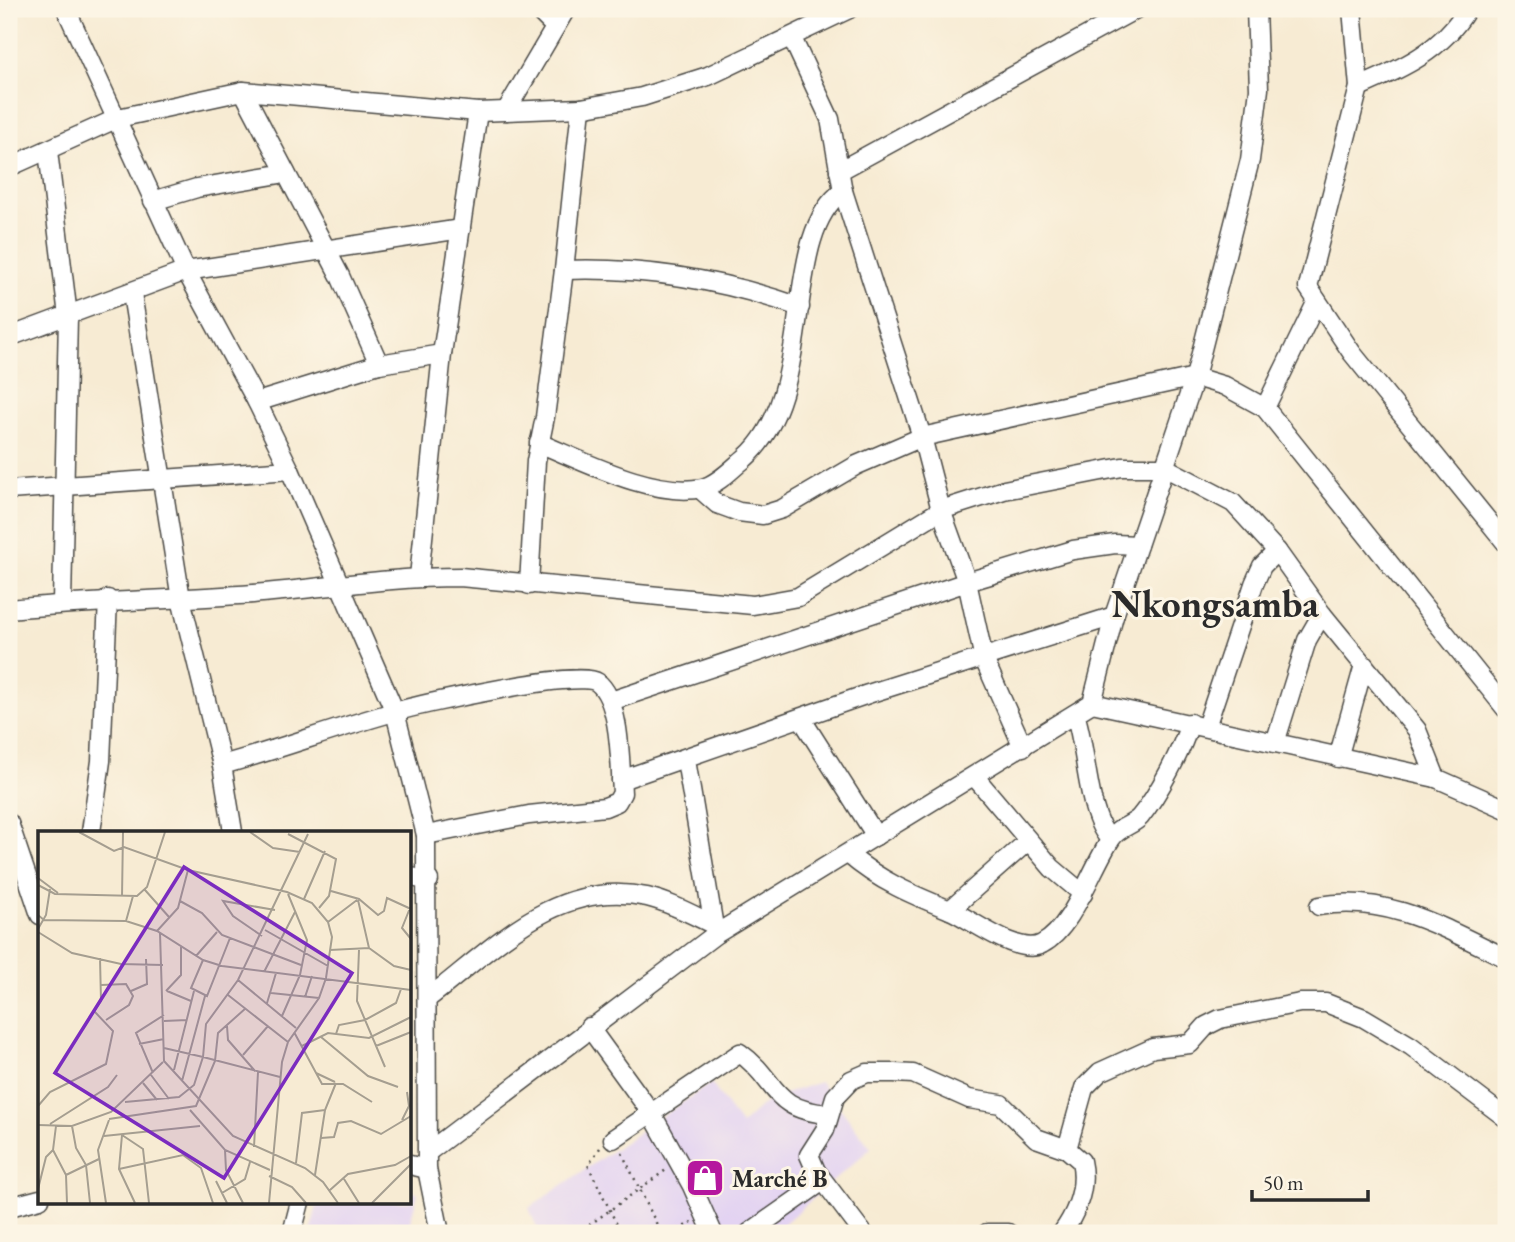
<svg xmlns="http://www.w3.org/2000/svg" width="1515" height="1242" font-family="'EB Garamond',serif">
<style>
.built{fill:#e3d3f2}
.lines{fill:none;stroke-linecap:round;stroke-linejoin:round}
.minor-casing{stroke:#4a4844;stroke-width:21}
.path{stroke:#4a4844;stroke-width:2.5;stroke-dasharray:2 5;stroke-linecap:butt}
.minor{stroke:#fff;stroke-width:18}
.labels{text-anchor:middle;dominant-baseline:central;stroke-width:6;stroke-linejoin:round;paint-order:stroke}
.poi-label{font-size:24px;font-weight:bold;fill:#2b2b2b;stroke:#fcf5e5;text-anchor:start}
.town-label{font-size:38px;font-weight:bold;fill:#2b2b2b;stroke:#fcf5e5}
.inset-road{fill:none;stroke:#a59e90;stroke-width:2}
.view{fill:#7b2cbf;fill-opacity:0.15;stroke:#7b2cbf;stroke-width:3.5}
.inset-edge{fill:none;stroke:#2b2b2b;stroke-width:3.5}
</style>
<rect width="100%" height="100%" fill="#fcf5e5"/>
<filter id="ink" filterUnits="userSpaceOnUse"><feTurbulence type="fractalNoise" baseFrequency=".0143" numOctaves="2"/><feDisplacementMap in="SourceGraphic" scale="14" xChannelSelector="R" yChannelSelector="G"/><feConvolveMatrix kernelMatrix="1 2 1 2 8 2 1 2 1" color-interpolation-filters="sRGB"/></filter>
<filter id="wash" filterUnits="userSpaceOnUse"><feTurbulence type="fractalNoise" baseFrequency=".00686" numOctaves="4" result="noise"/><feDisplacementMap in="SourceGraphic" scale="28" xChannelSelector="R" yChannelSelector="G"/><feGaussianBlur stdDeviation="1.57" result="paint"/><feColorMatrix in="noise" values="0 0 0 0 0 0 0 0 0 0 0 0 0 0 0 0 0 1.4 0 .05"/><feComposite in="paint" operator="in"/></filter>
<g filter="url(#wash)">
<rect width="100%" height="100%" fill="#f7ebd3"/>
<g class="built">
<polygon points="820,1082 871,1148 773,1233 539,1233 529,1208 711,1083 741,1125 769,1099"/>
<polygon points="410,1191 418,1193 407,1233 310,1233 318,1202 410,1202"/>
</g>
</g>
<g filter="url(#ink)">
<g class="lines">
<g class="minor-casing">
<g id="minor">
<polyline points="66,9 186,271 257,402 290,470 395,712 426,835 427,1169 440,1233"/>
<polyline points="537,9 555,27"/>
<polyline points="1352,9 1359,87 1308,287 1352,353 1506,543"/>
<polyline points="792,38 830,119 843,191 922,437 941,510 1004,490 1122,467 1164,467 1233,503 1277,551 1322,614 1417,730 1436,778"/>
<path d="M1359,87C1401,69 1442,51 1467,9"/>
<polyline points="243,91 340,276 379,364"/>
<polyline points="506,111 566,9"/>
<polyline points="48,151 68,316 62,603"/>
<polyline points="9,167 118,118 243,91 478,112 581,108 642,97 708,76 849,9"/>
<polyline points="839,171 1136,9"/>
<polyline points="153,201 197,188 286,173"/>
<path d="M564,270C645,267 723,280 800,307"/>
<polyline points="132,294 181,599 222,765 233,832"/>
<polyline points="9,337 186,271 461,229"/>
<polyline points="257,402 379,364 442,354"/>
<polyline points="1265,408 1317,301"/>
<path d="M539,443C583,461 654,498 702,488C717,485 733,468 745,458C819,393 779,236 843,191"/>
<polyline points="700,489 717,504 739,512 763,515 782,509 857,465 922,437 1195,377 1225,386 1265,408 1506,709"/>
<polyline points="9,490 290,470"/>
<polyline points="419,577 442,354 478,112"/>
<polyline points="529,585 536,461 545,417 564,270 581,108"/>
<path d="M9,609C90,601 171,600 253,594C322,588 391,577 460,577L753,605L798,597L941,510L967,582L984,659L1023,747"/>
<polyline points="611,701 967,582 1073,550 1115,544 1138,545"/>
<polyline points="1092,703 1436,778 1506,809"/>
<path d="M1075,714C1087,748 1087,817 1110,839"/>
<polyline points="801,718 876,836"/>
<polyline points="1206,727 1254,584 1262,566 1277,551"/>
<polyline points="1275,743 1307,640 1322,614"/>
<polyline points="1338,758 1364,665"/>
<polyline points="686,760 715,933"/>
<path d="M222,765C280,749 336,728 394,712C422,704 580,669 597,682C621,700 620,764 622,793L617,802L605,807L529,815L426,835"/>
<polyline points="975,777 1052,868 1083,894"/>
<polyline points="621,780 868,694 1114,616"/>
<polyline points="9,823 40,915"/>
<polyline points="91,832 101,761 108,599"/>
<path d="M848,854C879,881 913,895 950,910C971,919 1019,957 1042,944C1073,928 1092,867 1111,839C1118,827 1132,826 1140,817C1158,795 1182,750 1190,723"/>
<polyline points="410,877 429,880"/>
<path d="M1319,906C1387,893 1447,930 1506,958"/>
<polyline points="950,910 1028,841"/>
<path d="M427,999C492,950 556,877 647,897C669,902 691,914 712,924"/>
<polyline points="589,1027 652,1114 692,1186 713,1233"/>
<path d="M613,1139L740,1053C778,1080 770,1110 829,1114"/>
<polyline points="1067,1149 1084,1088 1100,1072 1153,1048 1190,1044 1206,1026 1220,1019 1300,1003 1326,1003 1364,1018 1411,1046 1506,1118"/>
<polyline points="428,1152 716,934 1092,703 1114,616 1195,377 1250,160 1259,89 1256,9"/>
<polyline points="410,1165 427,1169"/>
<polyline points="9,1207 40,1199"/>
<polyline points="292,1233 300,1202"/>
<polyline points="749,1233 823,1181"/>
<path d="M863,1233L816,1171L809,1155L825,1130L835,1097L851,1080L867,1073H894L913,1074L969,1099L1001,1104L1036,1138L1067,1149L1081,1161C1087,1187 1077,1212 1062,1233"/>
<polyline points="987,1233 1008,1233"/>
</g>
</g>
<g class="path">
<polyline points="600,1148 588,1165 621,1233"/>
<polyline points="622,1153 661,1233"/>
<polyline points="578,1233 666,1170"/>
<polyline points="672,1233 692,1222"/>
</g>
<use href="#minor" class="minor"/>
</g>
</g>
<defs>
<g id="shop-square" transform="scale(2.0125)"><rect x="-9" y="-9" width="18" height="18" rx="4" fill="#b5179e" stroke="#fcf5e5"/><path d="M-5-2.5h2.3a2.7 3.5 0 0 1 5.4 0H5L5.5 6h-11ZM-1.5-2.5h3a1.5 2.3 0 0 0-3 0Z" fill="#fff"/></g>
</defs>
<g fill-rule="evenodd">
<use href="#shop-square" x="705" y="1178"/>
</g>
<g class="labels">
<g class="poi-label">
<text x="732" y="1178">Marché B</text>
</g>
<g class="town-label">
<text x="1215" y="603">Nkongsamba</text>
</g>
</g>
<g transform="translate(38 831)">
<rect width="373" height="373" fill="#f7ebd3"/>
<path class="inset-road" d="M41,1L76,20L86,16L150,39L249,61L274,72L290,91L294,106L288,147L281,167L250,211L244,231L231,372M212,1L235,17L262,21M250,3L298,28L291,65L281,77M0,47L20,62M0,54L17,63L99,65L109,56L127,1M107,59L131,86M293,60L321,68L340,84L346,80L349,67L373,78M84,66L85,1M266,68L287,20M320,69L331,117M142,70L164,82L184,104L263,134M372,77L364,97L373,108M0,84L6,89L88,90L119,100L165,129L184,135L373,159M88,90L95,65M290,91L319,69M0,98L8,84L12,58M227,99L290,135M119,100L140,77L150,39M0,101L34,122L83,133L125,134M122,102L126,230L195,305L267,337L285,351L300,372M224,105L195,85L185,70L237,79M292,119L331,117L356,135L373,139M321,119L319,170L347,236M158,125L179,101M165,129L153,157L169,165L192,107M226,141L257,81M200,149L258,197M63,154L88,153L95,165L91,174L68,189M93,160L109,153L108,128M128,160L143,144V116M129,160L153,170M233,162L281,167M190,164L250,211M267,166L274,145M229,172L238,142M244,185L262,144L269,109L250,63M126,190L149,189M189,195L190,209L217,240M256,201L284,253H305L334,271M298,203L301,194L327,189L358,172L363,158M283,206L330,245L360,256M101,213L126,208M264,215L290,202L331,207L373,186M338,215L373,201M126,217L165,226L168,193L200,149L270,3M205,224L230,195M136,239L156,160M115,242L98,202L126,184M278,242L297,251M113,244L131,268M144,250L167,165M105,252L119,269M87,271L141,266L156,254L165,226L242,246M0,275L12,261L68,233L75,200L56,180L63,170L62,127M152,279L187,319L232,339M71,288L158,275L177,230L180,202L208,177M364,289L371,275L369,261M12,293L70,256L79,244M0,294L34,295L73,281L125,231M18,295L15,319L28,344L29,372M34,295L38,317L48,334L52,372M84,304L105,318L111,372M84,304L81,338L97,372M66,305L162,295M283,307L296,306L300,292L313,290L343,303L373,285M216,316L220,241M187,319L188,339L205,372M258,332L264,282L287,279M81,338L145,324L163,337L175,372M28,344L61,328M277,344L287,279L298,252M231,345L254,356L268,372M306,348L321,372M178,350L189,372M0,358L8,326L15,319M292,359L310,343L357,334L373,325M184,362L207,348L212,331M68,372L60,319L71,289M334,372L373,333"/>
<path class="view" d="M146,36L314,142L186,347L17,242Z"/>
<rect width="373" height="373" class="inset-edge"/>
</g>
<rect width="1515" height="1242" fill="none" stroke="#fcf5e5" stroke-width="35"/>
<path d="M1252 1190v10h116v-10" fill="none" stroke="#2b2b2b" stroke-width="3.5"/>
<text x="1263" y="1190" font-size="21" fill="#2b2b2b" stroke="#fcf5e5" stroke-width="5" paint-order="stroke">50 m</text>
</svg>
